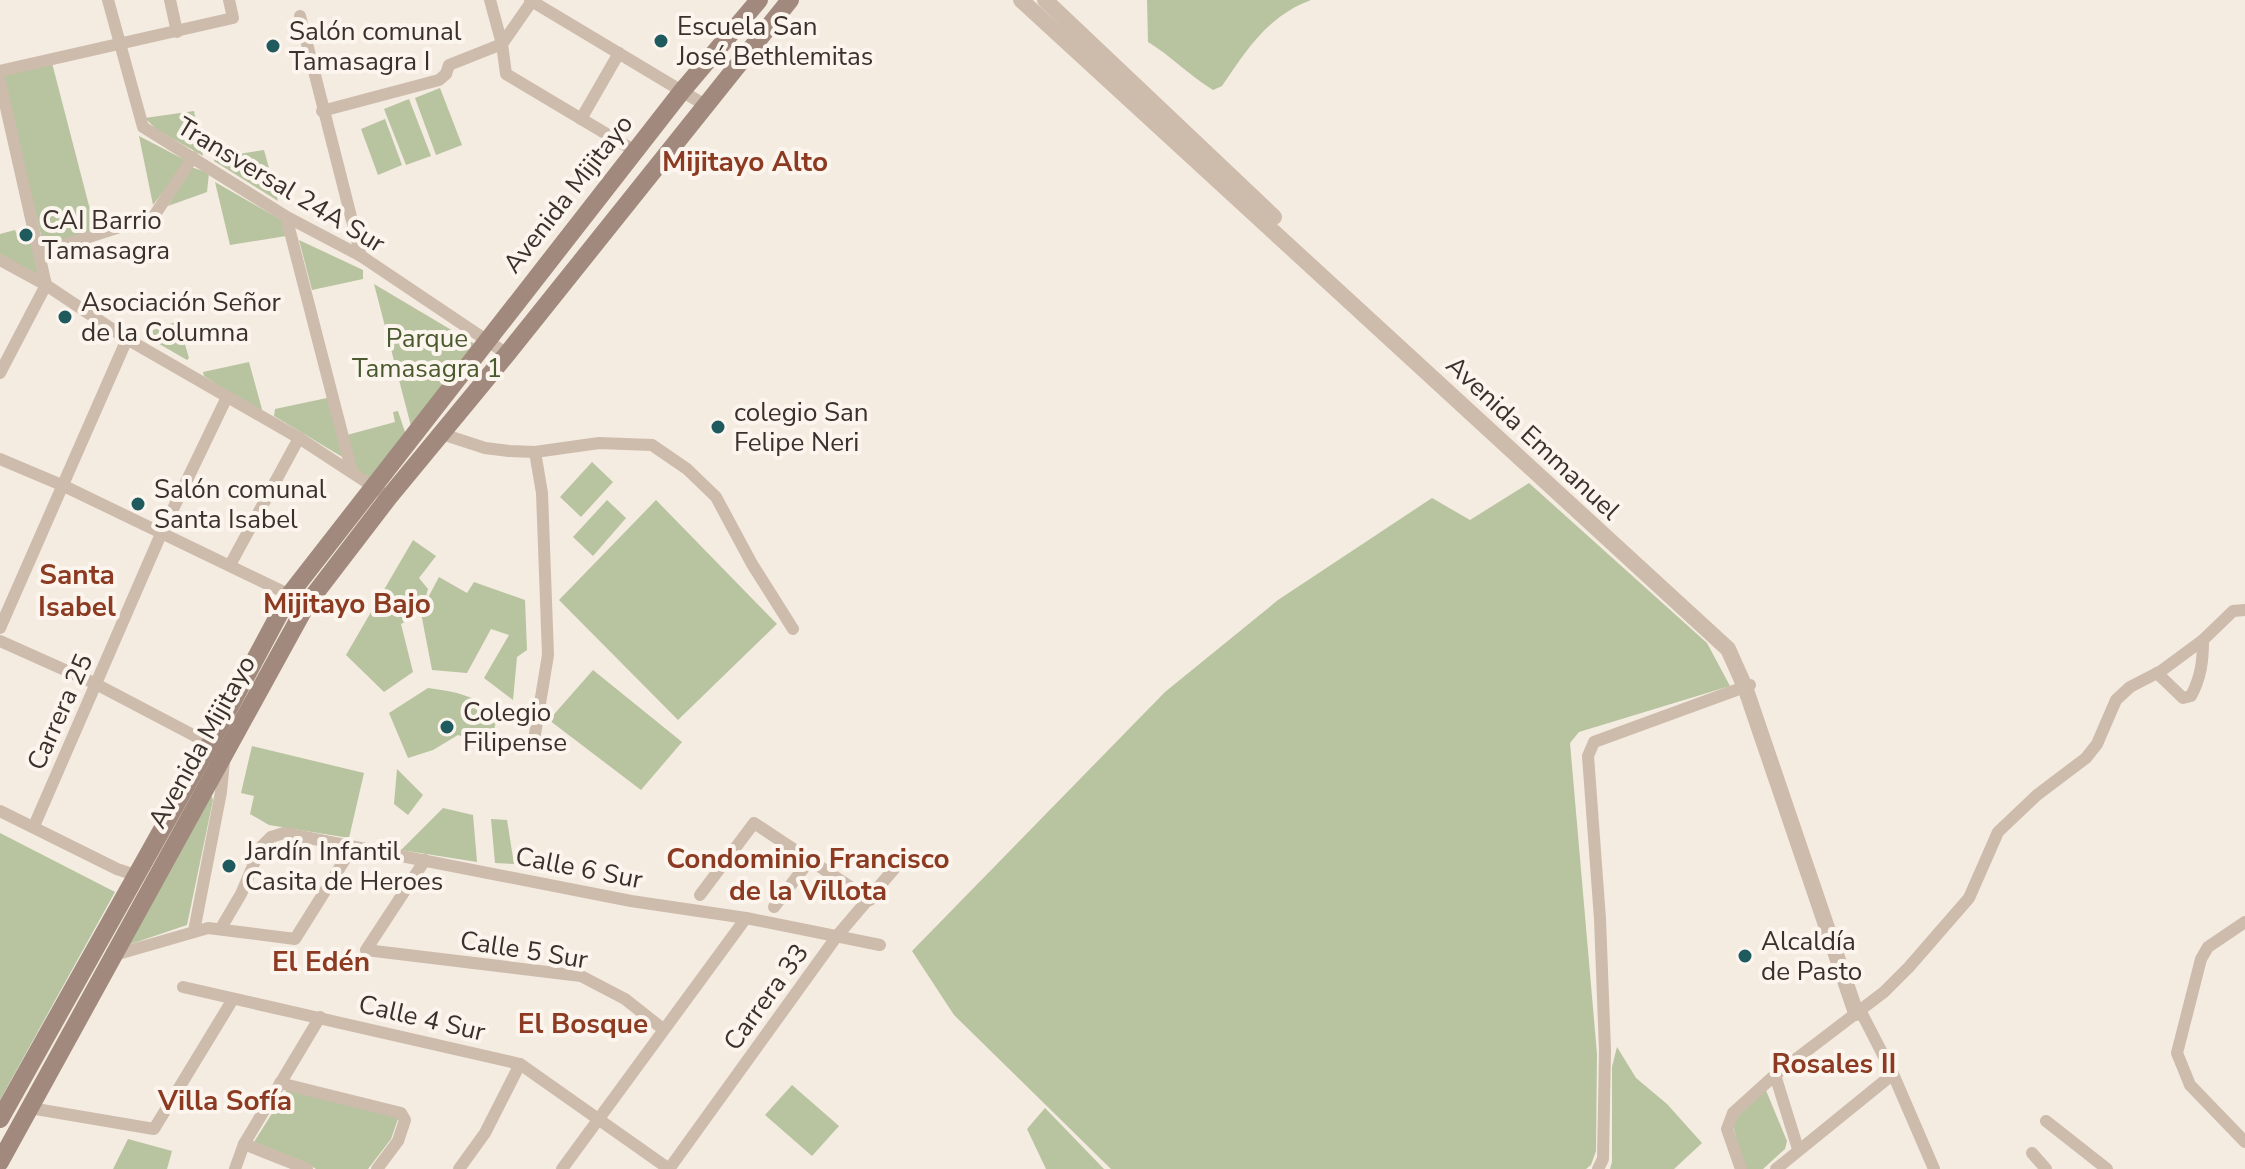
<svg xmlns="http://www.w3.org/2000/svg" width="2245" height="1169" font-family="'Nunito Sans',sans-serif">
<style>
.green{fill:#b8c4a0}
.lines{fill:none;stroke-linecap:round;stroke-linejoin:round}
.minor{stroke:#cdbbac;stroke-width:12}
.tertiary{stroke:#cdbbac;stroke-width:16}
.secondary{stroke:#a18a7d;stroke-width:18}
.poi-dot{fill:#1f5a5e;stroke:#fbf5ee;stroke-width:3}
.labels{text-anchor:middle;dominant-baseline:central;stroke-width:8;stroke-linejoin:round;paint-order:stroke}
.poi-label{font-size:26px;fill:#3b302b;stroke:#fbf5ee;text-anchor:start}
.street-label{font-size:26px;fill:#3b302b;stroke:#fbf5ee}
.park-label{font-size:26px;fill:#4a5a2e;stroke:#fbf5ee}
.neighbourhood-label{font-size:28px;font-weight:bold;fill:#8c3b22;stroke:#fbf5ee}
</style>
<rect width="100%" height="100%" fill="#f4ebe1"/>
<g class="green">
<path d="M1147,0H1311C1268,16 1247,49 1222,86L1213,90C1189,75 1171,56 1148,42Z"/>
<polygon points="52,63 95,229 44,247 2,76"/>
<polygon points="440,88 462,145 436,155 415,98"/>
<polygon points="409,99 431,156 406,165 384,109"/>
<polygon points="194,111 203,156 156,129 145,118"/>
<polygon points="385,119 402,165 378,175 361,129"/>
<polygon points="139,136 187,161 153,205"/>
<polygon points="264,150 278,201 214,161 214,158"/>
<polygon points="191,167 209,173 207,192 168,206"/>
<polygon points="215,182 283,221 286,236 230,245"/>
<polygon points="15,230 20,243 32,239 40,275 0,256 0,234"/>
<polygon points="299,240 363,270 363,279 312,290"/>
<polygon points="374,284 475,344 411,426"/>
<polygon points="178,321 189,358 187,360 142,334"/>
<polygon points="249,362 263,413 204,376 203,372"/>
<polygon points="327,398 344,458 274,416 275,409"/>
<polygon points="398,411 406,435 372,480 357,471 347,435 395,422 393,412"/>
<polygon points="592,462 613,482 581,517 560,497"/>
<polygon points="1529,483 1707,643 1730,686 1579,732 1570,743 1597,1054 1596,1151 1591,1165 1586,1169 1111,1169 954,1015 912,951 1165,692 1278,600 1432,498 1470,520"/>
<polygon points="607,500 626,518 593,556 573,537"/>
<polygon points="656,500 777,624 678,720 559,600"/>
<polygon points="413,540 436,556 419,578 428,589 423,607 439,577 467,593 474,582 525,600 527,650 517,657 513,700 484,678 509,635 491,629 467,673 432,670 421,613 401,624 413,672 384,692 346,655"/>
<polygon points="593,670 682,742 641,790 549,720"/>
<path d="M428,688C456,692 477,695 497,716L491,745L458,735L433,750L408,758L389,713Z"/>
<polygon points="252,746 364,773 349,838 269,825 250,814 254,796 241,793"/>
<polygon points="397,769 423,795 408,815 394,804"/>
<polygon points="211,794 213,800 187,925 125,946"/>
<polygon points="443,808 473,815 477,862 401,850"/>
<polygon points="491,819 507,820 514,864 495,863"/>
<polygon points="0,833 115,892 0,1100"/>
<polygon points="1617,1047 1636,1078 1667,1104 1702,1143 1674,1169 1610,1169 1612,1162 1612,1067"/>
<polygon points="792,1085 839,1126 812,1156 765,1115"/>
<polygon points="288,1088 399,1116 391,1139 368,1169 316,1169 307,1163 254,1142"/>
<polygon points="1765,1088 1787,1141 1785,1149 1763,1169 1744,1169 1732,1122"/>
<polygon points="1045,1108 1104,1169 1046,1169 1027,1129"/>
<polygon points="128,1139 172,1151 167,1169 113,1169"/>
</g>
<g class="lines">
<g class="minor">
<polyline points="108,0 143,127 287,217 361,256 507,354"/>
<polyline points="170,0 177,32"/>
<polyline points="490,0 502,44 506,74 635,151"/>
<polyline points="530,0 705,105"/>
<polyline points="300,16 361,256"/>
<polyline points="502,44 532,1"/>
<polyline points="0,71 233,18 229,0"/>
<polyline points="0,81 46,285 0,373"/>
<polyline points="322,111 439,80 446,74 449,65 502,44"/>
<polyline points="581,119 619,53"/>
<polyline points="287,220 352,472"/>
<polyline points="39,253 154,216 193,157"/>
<polyline points="0,260 46,285 127,339 299,438 380,491"/>
<polyline points="442,434 485,448 509,451 535,452 599,443 652,445 687,469 716,497 752,564 793,629"/>
<polyline points="0,459 64,486 294,597"/>
<polyline points="230,565 299,438"/>
<polyline points="0,628 127,339"/>
<polyline points="0,641 94,683 214,746"/>
<path d="M2157,673L2183,698L2191,696C2201,677 2203,661 2203,640"/>
<polyline points="533,746 548,655 542,493 535,452"/>
<polyline points="0,811 117,869 135,875"/>
<polyline points="34,826 161,534 227,397"/>
<polyline points="425,860 366,950 581,976 625,999 663,1029"/>
<polyline points="700,895 754,823 870,900"/>
<polyline points="774,907 809,861"/>
<polyline points="2245,922 2208,947 2201,959 2177,1053 2190,1085 2245,1142"/>
<polyline points="221,928 241,894 261,847 271,837 284,833 631,901 746,918 880,945"/>
<polyline points="194,931 221,792 224,761"/>
<polyline points="111,956 208,928 295,939 352,848"/>
<polyline points="183,987 520,1064 669,1169"/>
<polyline points="1860,1010 1893,1074 1934,1169"/>
<polyline points="1775,1075 1798,1149"/>
<polyline points="280,1083 401,1113 405,1120 398,1141 377,1169"/>
<polyline points="30,1108 154,1129 233,999"/>
<polyline points="2046,1121 2107,1169"/>
<polyline points="244,1144 307,1169"/>
<polyline points="2032,1153 2046,1169"/>
<polyline points="235,1169 244,1144 320,1017"/>
<polyline points="459,1169 485,1133 520,1064"/>
<polyline points="562,1169 746,918"/>
<polyline points="669,1169 837,936 905,856"/>
<polyline points="1598,1169 1603,1159 1605,1050 1600,919 1588,756 1594,742 1750,685"/>
<polyline points="1741,1169 1727,1129 1733,1113 1775,1075 1884,992 1909,967 1969,898 1998,832 2037,795 2086,758 2097,744 2116,700 2130,687 2161,671 2203,640 2233,611 2245,610"/>
<polyline points="1776,1169 1893,1074"/>
</g>
<g class="tertiary">
<polyline points="1021,0 1728,649 1745,687 1856,1013"/>
<polyline points="1045,0 1274,217"/>
</g>
<g class="secondary">
<polyline points="0,1119 211,742 290,594 682,91 759,0"/>
<polyline points="0,1162 307,604 389,497 507,354 790,0"/>
</g>
</g>
<g class="poi-dot">
<circle cx="661" cy="41" r="8"/>
<circle cx="273" cy="46" r="8"/>
<circle cx="26" cy="235" r="8"/>
<circle cx="65" cy="317" r="8"/>
<circle cx="718" cy="427" r="8"/>
<circle cx="138" cy="504" r="8"/>
<circle cx="447" cy="727" r="8"/>
<circle cx="229" cy="866" r="8"/>
<circle cx="1745" cy="956" r="8"/>
</g>
<g class="labels">
<g class="poi-label">
<text x="677" y="26">Escuela San<tspan x="677" dy="30">José Bethlemitas</tspan></text>
<text x="289" y="31">Salón comunal<tspan x="289" dy="30">Tamasagra I</tspan></text>
<text x="42" y="220">CAI Barrio<tspan x="42" dy="30">Tamasagra</tspan></text>
<text x="81" y="302">Asociación Señor<tspan x="81" dy="30">de la Columna</tspan></text>
<text x="734" y="412">colegio San<tspan x="734" dy="30">Felipe Neri</tspan></text>
<text x="154" y="489">Salón comunal<tspan x="154" dy="30">Santa Isabel</tspan></text>
<text x="463" y="712">Colegio<tspan x="463" dy="30">Filipense</tspan></text>
<text x="245" y="851">Jardín Infantil<tspan x="245" dy="30">Casita de Heroes</tspan></text>
<text x="1761" y="941">Alcaldía<tspan x="1761" dy="30">de Pasto</tspan></text>
</g>
<g class="street-label">
<text transform="translate(281 185) rotate(31)">Transversal 24A Sur</text>
<text transform="translate(568 194) rotate(-52)">Avenida Mijitayo</text>
<text transform="translate(1533 438) rotate(43)">Avenida Emmanuel</text>
<text transform="translate(60 712) rotate(-66)">Carrera 25</text>
<text transform="translate(202 742) rotate(-61)">Avenida Mijitayo</text>
<text transform="translate(579 868) rotate(11)">Calle 6 Sur</text>
<text transform="translate(524 950) rotate(9)">Calle 5 Sur</text>
<text transform="translate(766 997) rotate(-54)">Carrera 33</text>
<text transform="translate(422 1018) rotate(13)">Calle 4 Sur</text>
</g>
<g class="park-label">
<text x="427" y="338">Parque<tspan x="427" dy="30">Tamasagra 1</tspan></text>
</g>
<g class="neighbourhood-label">
<text x="745" y="162">Mijitayo Alto</text>
<text x="77" y="575">Santa<tspan x="77" dy="32">Isabel</tspan></text>
<text x="347" y="604">Mijitayo Bajo</text>
<text x="808" y="859">Condominio Francisco<tspan x="808" dy="32">de la Villota</tspan></text>
<text x="321" y="962">El Edén</text>
<text x="583" y="1024">El Bosque</text>
<text x="1834" y="1064">Rosales II</text>
<text x="225" y="1101">Villa Sofía</text>
</g>
</g>
</svg>
